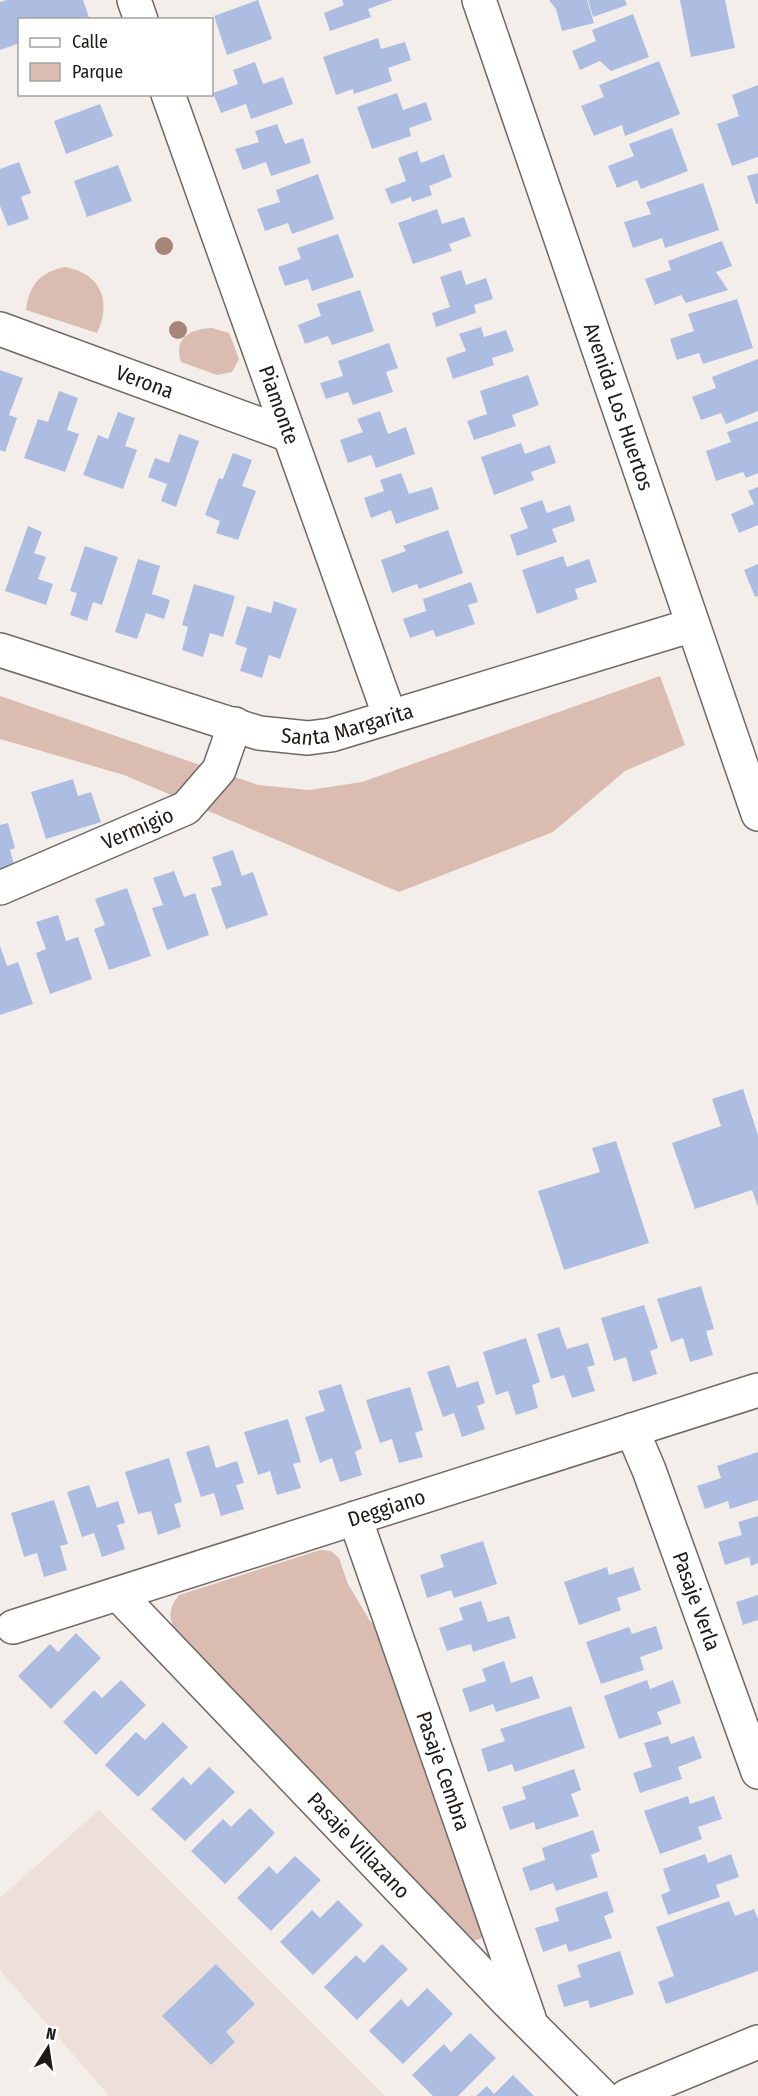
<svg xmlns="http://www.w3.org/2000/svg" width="758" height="2096" font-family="'Fira Sans Condensed',sans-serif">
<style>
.built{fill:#eddfd9}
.green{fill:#dbbcb0}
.building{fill:#adbde2}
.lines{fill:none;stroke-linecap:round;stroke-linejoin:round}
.minor-casing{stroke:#6e6866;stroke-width:36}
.minor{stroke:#fff;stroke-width:33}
.tree{fill:#a78679}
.labels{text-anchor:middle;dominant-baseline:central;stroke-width:4.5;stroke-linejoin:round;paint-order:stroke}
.street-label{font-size:21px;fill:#1c1a19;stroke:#fff}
</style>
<rect width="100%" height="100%" fill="#f4eeeb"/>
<polygon class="built" points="99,1810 385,2096 109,2096 0,1970 0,1898"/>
<g class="green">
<path d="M65,267C101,273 112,302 97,333L26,310C29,285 40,272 65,267Z"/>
<path d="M212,328L229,333L239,359L232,372L217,375L181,362C173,337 191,329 212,328Z"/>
<polygon points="660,676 685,745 625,771 553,832 399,892 124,775 0,739 0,696 258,785 309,790 362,782"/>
<path d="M320,1550L331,1551L339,1558L348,1584L370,1621L380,1629L485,1933L480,1939L472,1941L173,1626C168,1614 171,1605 179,1595Z"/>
</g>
<g class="building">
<polygon points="7,0 83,0 90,20 20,20 20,43 0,50 0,2"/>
<polygon points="258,0 272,39 227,55 214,16"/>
<polygon points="342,0 393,0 368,9 371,17 330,31 324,13 344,5"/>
<polygon points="549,0 587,0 594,23 562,31 556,9"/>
<polygon points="588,0 625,0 627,5 593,17"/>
<polygon points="680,0 725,0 735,48 691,57"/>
<polygon points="633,14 649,57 611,71 600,61 580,70 572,51 596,41 592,30"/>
<polygon points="378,38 381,49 405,42 411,60 388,68 392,81 354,94 353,89 336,95 323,57"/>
<polygon points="659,61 680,114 625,136 622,125 594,136 581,106 604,97 599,85"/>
<polygon points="255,62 263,84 283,77 293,104 251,119 246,104 221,113 213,93 238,84 233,70"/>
<polygon points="758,85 758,157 732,166 717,124 739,116 732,95"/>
<polygon points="397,93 403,110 426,102 432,120 409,128 411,136 372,149 357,107"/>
<polygon points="100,104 113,136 66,154 54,121"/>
<polygon points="277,124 285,144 303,138 311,163 271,176 266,162 243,170 235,149 259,142 255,131"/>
<polygon points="672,128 688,171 641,189 637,180 617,188 608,166 634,156 629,144"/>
<polygon points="417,151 421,163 444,154 452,177 429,186 432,195 412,202 411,197 391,204 385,189 406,181 398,158"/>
<polygon points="19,162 31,193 21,197 29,219 8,226 0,206 0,169"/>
<polygon points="118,165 132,201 87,217 74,181"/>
<polygon points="758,173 758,204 756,204 747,176"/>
<polygon points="318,174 334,219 292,234 288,223 265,231 257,209 280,202 276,190"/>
<polygon points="703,183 719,230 665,248 662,238 633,248 624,222 651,214 646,202"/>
<polygon points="437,209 442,224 464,217 471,236 449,244 452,251 413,264 398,223"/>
<polygon points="338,234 354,277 312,291 308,279 285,286 278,267 301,259 297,248"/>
<polygon points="722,241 732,266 716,272 728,290 686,303 681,295 655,305 645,279 671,270 668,261"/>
<polygon points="461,270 466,285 486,278 493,299 474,305 476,313 436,327 432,313 450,307 440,277"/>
<polygon points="360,290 374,331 332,345 328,336 305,344 298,325 321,316 317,304"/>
<polygon points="737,299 753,348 703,364 699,353 677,360 670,339 694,331 688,314"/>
<polygon points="481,327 484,337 506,330 514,351 492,358 494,365 453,379 446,358 466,351 459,334"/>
<polygon points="389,343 398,368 386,372 393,392 353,405 348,392 326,399 320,383 343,376 338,361"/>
<polygon points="758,359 758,411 726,424 721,413 701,420 692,397 716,388 712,377"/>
<polygon points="0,370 23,378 9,415 17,418 5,452 0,450"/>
<polygon points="528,375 539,405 512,415 516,426 474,440 467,421 487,414 480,391"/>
<polygon points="59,391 78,398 67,430 79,434 65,472 24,458 38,419 48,422"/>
<polygon points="380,411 388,434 406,427 415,454 376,468 371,455 348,463 340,440 363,432 357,419"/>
<polygon points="118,412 135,418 125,446 137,450 123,489 83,475 98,435 108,439"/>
<polygon points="758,421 758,473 746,478 743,472 716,481 706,451 731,442 727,432"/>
<polygon points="179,434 199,441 176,507 161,501 167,484 148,477 155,458 169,463"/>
<polygon points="521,443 525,454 550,445 556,463 531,472 534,480 494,495 481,457"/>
<polygon points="233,453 252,460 242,486 256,491 238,540 216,533 220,521 205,515 219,478 223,479"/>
<polygon points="401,473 409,494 432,487 439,509 396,524 391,510 371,518 364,498 384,491 380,480"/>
<polygon points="758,487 758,525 739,533 731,514 754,504 748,491"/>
<polygon points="542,500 547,513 570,505 575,521 552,529 557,542 517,556 510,535 528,528 520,508"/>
<polygon points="28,526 42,532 34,553 46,557 38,579 53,584 46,605 5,591"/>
<polygon points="448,530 463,573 419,589 417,584 392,593 381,560 406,551 403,546"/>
<polygon points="85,546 118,557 102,605 93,602 87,621 70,615 77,593 70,591"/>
<polygon points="563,556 567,567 589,559 597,582 575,589 578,599 537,614 522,570"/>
<polygon points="138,559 160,566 152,594 170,600 164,619 146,613 137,639 115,632"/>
<polygon points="758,564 758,596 755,597 744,570"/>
<polygon points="471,582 478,602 468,605 475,624 436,637 433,630 410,638 403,619 426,611 423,599"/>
<polygon points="194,584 235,596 223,637 210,633 203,657 182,650 188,627 182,625"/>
<polygon points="274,601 297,609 280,659 269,655 262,678 240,671 247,648 235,644 247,606 271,613"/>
<polygon points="73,779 78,796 91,792 101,822 46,839 31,792"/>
<polygon points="8,823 15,848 10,850 14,865 0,869 0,825"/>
<polygon points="233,850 242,876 253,872 268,915 226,929 211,888 222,885 212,857"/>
<polygon points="174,871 184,897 195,893 209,935 167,950 152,908 163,905 153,878"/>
<polygon points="127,888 151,956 109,970 94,929 105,925 95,899"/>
<polygon points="58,915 66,941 78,937 92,979 50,994 36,953 46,949 36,922"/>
<polygon points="0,946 7,966 18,962 33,1004 0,1015"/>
<polygon points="743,1089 758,1135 758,1207 752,1190 695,1209 672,1143 721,1126 712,1099"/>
<polygon points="616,1141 649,1243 564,1270 538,1191 600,1172 592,1148"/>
<polygon points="701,1286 714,1329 706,1331 713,1355 690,1362 683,1338 671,1342 657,1299"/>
<polygon points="644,1305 658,1348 650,1351 657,1374 633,1382 626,1357 614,1361 601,1318"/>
<polygon points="559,1327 567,1349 588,1343 595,1365 587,1367 595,1391 572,1398 564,1375 551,1379 537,1334"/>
<polygon points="526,1338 540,1382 532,1385 538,1408 516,1415 508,1391 496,1395 483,1352"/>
<polygon points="449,1365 457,1388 478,1381 485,1403 477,1406 485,1429 462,1437 454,1413 443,1417 427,1372"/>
<polygon points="341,1384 362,1448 355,1452 362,1475 340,1482 332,1458 320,1463 305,1417 325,1411 318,1391"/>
<polygon points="410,1387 423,1430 415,1433 423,1457 399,1463 392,1439 380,1443 366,1400"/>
<polygon points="288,1419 301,1462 293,1464 301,1488 277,1495 270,1471 258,1475 244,1432"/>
<polygon points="209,1445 216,1468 237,1461 244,1483 236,1485 244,1509 221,1516 214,1493 201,1497 186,1452"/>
<polygon points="758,1452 758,1500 730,1509 728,1501 705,1509 697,1486 721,1478 717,1466"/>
<polygon points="169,1458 182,1502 174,1504 181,1527 158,1535 151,1511 138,1514 125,1472"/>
<polygon points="89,1485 97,1508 118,1501 125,1523 117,1525 125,1549 102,1557 94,1533 82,1537 67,1492"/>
<polygon points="54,1500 68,1544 60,1546 67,1570 44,1577 37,1553 24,1557 11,1513"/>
<polygon points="758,1516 758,1563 751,1566 749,1557 725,1565 718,1542 742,1535 738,1522"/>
<polygon points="483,1541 497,1584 454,1598 451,1590 427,1598 420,1575 444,1567 440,1555"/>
<polygon points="607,1567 609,1575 633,1567 641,1590 617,1598 621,1610 579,1625 564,1582"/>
<polygon points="758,1595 758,1620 743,1625 736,1602"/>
<polygon points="481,1601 488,1622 509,1616 516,1638 473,1652 471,1644 447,1651 439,1628 463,1620 459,1608"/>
<polygon points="656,1626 663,1649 640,1657 644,1670 601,1684 586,1642 629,1627 632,1634"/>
<polygon points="76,1633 101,1658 51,1709 18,1676 50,1644 58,1652"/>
<polygon points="504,1661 511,1683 532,1676 540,1698 496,1712 493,1704 470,1712 462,1689 486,1681 482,1669"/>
<polygon points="121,1680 146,1705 96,1755 63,1722 94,1690 102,1698"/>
<polygon points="647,1680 650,1689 673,1680 681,1703 657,1712 662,1724 619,1739 604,1696"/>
<polygon points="571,1706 585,1748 515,1772 512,1764 488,1772 481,1749 505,1741 500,1729"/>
<polygon points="163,1722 188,1747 138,1797 105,1765 136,1732 145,1740"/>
<polygon points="668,1736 671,1744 694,1736 702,1758 678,1767 682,1779 640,1793 633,1773 652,1767 644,1743"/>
<polygon points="209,1767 235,1792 185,1841 151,1809 183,1777 191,1785"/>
<polygon points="574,1769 581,1790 571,1794 579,1816 536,1830 534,1822 510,1830 502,1807 526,1799 522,1787"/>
<polygon points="688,1796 690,1804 714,1796 722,1819 698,1827 702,1839 660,1854 644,1811"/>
<polygon points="250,1808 275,1833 225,1884 191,1851 223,1819 231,1827"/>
<polygon points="593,1830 600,1851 591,1855 598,1877 556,1891 553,1883 530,1891 522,1868 545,1860 542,1848"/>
<polygon points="705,1854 708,1863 731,1854 739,1877 716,1885 720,1897 668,1915 661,1895 670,1891 663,1869"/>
<polygon points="295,1856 321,1880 271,1931 237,1898 269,1866 277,1874"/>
<polygon points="607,1891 614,1912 604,1916 612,1938 569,1952 566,1944 543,1952 535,1928 559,1921 555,1908"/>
<polygon points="338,1900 363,1925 313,1975 280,1942 312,1910 320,1918"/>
<polygon points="729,1901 735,1916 754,1909 758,1919 758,1971 666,2004 658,1982 674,1976 656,1927"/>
<polygon points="382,1944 408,1969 357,2020 324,1987 356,1955 364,1963"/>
<polygon points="620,1951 634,1994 590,2008 588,2000 564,2007 557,1985 581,1977 577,1965"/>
<polygon points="216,1964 255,2004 226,2032 235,2042 211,2065 162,2016"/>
<polygon points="427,1988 453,2014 403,2064 369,2031 401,1999 408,2007"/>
<polygon points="470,2033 496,2058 458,2096 433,2096 412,2075 444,2044 451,2052"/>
<polygon points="513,2075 534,2096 476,2096 487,2086 494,2094"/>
</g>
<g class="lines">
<g class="minor-casing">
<g id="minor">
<polyline points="134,0 141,20"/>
<path id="s1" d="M479,0L758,814"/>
<path id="s2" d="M168,94L390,717"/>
<path id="s3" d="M0,329L289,435"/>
<path id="s4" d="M0,650L259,733L308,738L331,735L693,625"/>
<path id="s5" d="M0,888L186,808L219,770L235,724"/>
<path id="s6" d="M632,1430L649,1470L758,1772"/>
<path id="s7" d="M355,1518L529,2018"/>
<path id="s8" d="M118,1594L508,2002L602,2096"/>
<path id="s9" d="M13,1627L758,1390"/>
<polyline points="627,2096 758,2042"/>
</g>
</g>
<use href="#minor" class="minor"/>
</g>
<g class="tree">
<circle cx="164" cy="246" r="9"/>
<circle cx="178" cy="330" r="9"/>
</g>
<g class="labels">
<g class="street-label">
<text stroke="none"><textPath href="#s3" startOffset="154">Verona</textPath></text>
<text stroke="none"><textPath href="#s2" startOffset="330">Piamonte</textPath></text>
<text stroke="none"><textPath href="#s1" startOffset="430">Avenida Los Huertos</textPath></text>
<text stroke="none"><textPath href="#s4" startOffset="362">Santa Margarita</textPath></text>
<text stroke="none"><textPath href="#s5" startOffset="150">Vermigio</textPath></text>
<text stroke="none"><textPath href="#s9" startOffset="392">Deggiano</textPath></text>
<text stroke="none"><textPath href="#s6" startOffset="183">Pasaje Verla</textPath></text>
<text stroke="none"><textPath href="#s7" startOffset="268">Pasaje Cembra</textPath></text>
<text stroke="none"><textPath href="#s8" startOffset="348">Pasaje Villazano</textPath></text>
</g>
</g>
<rect x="18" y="18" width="195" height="78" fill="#ffffff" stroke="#a4a3a3" stroke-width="1.5"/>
<rect x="30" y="38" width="30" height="9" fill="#ffffff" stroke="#a4a3a3" stroke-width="1.5"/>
<text x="72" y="48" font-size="18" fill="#1c1a19">Calle</text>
<rect x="30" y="63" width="30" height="18" fill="#dbbcb0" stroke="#a4a3a3" stroke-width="1.5"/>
<text x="72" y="78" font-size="18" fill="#1c1a19">Parque</text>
<g transform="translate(48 2048) rotate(12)" stroke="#ffffff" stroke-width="4.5" paint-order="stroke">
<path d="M0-4.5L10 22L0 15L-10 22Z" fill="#1c1a19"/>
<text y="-9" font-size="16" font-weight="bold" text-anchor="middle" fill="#1c1a19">N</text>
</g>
</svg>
